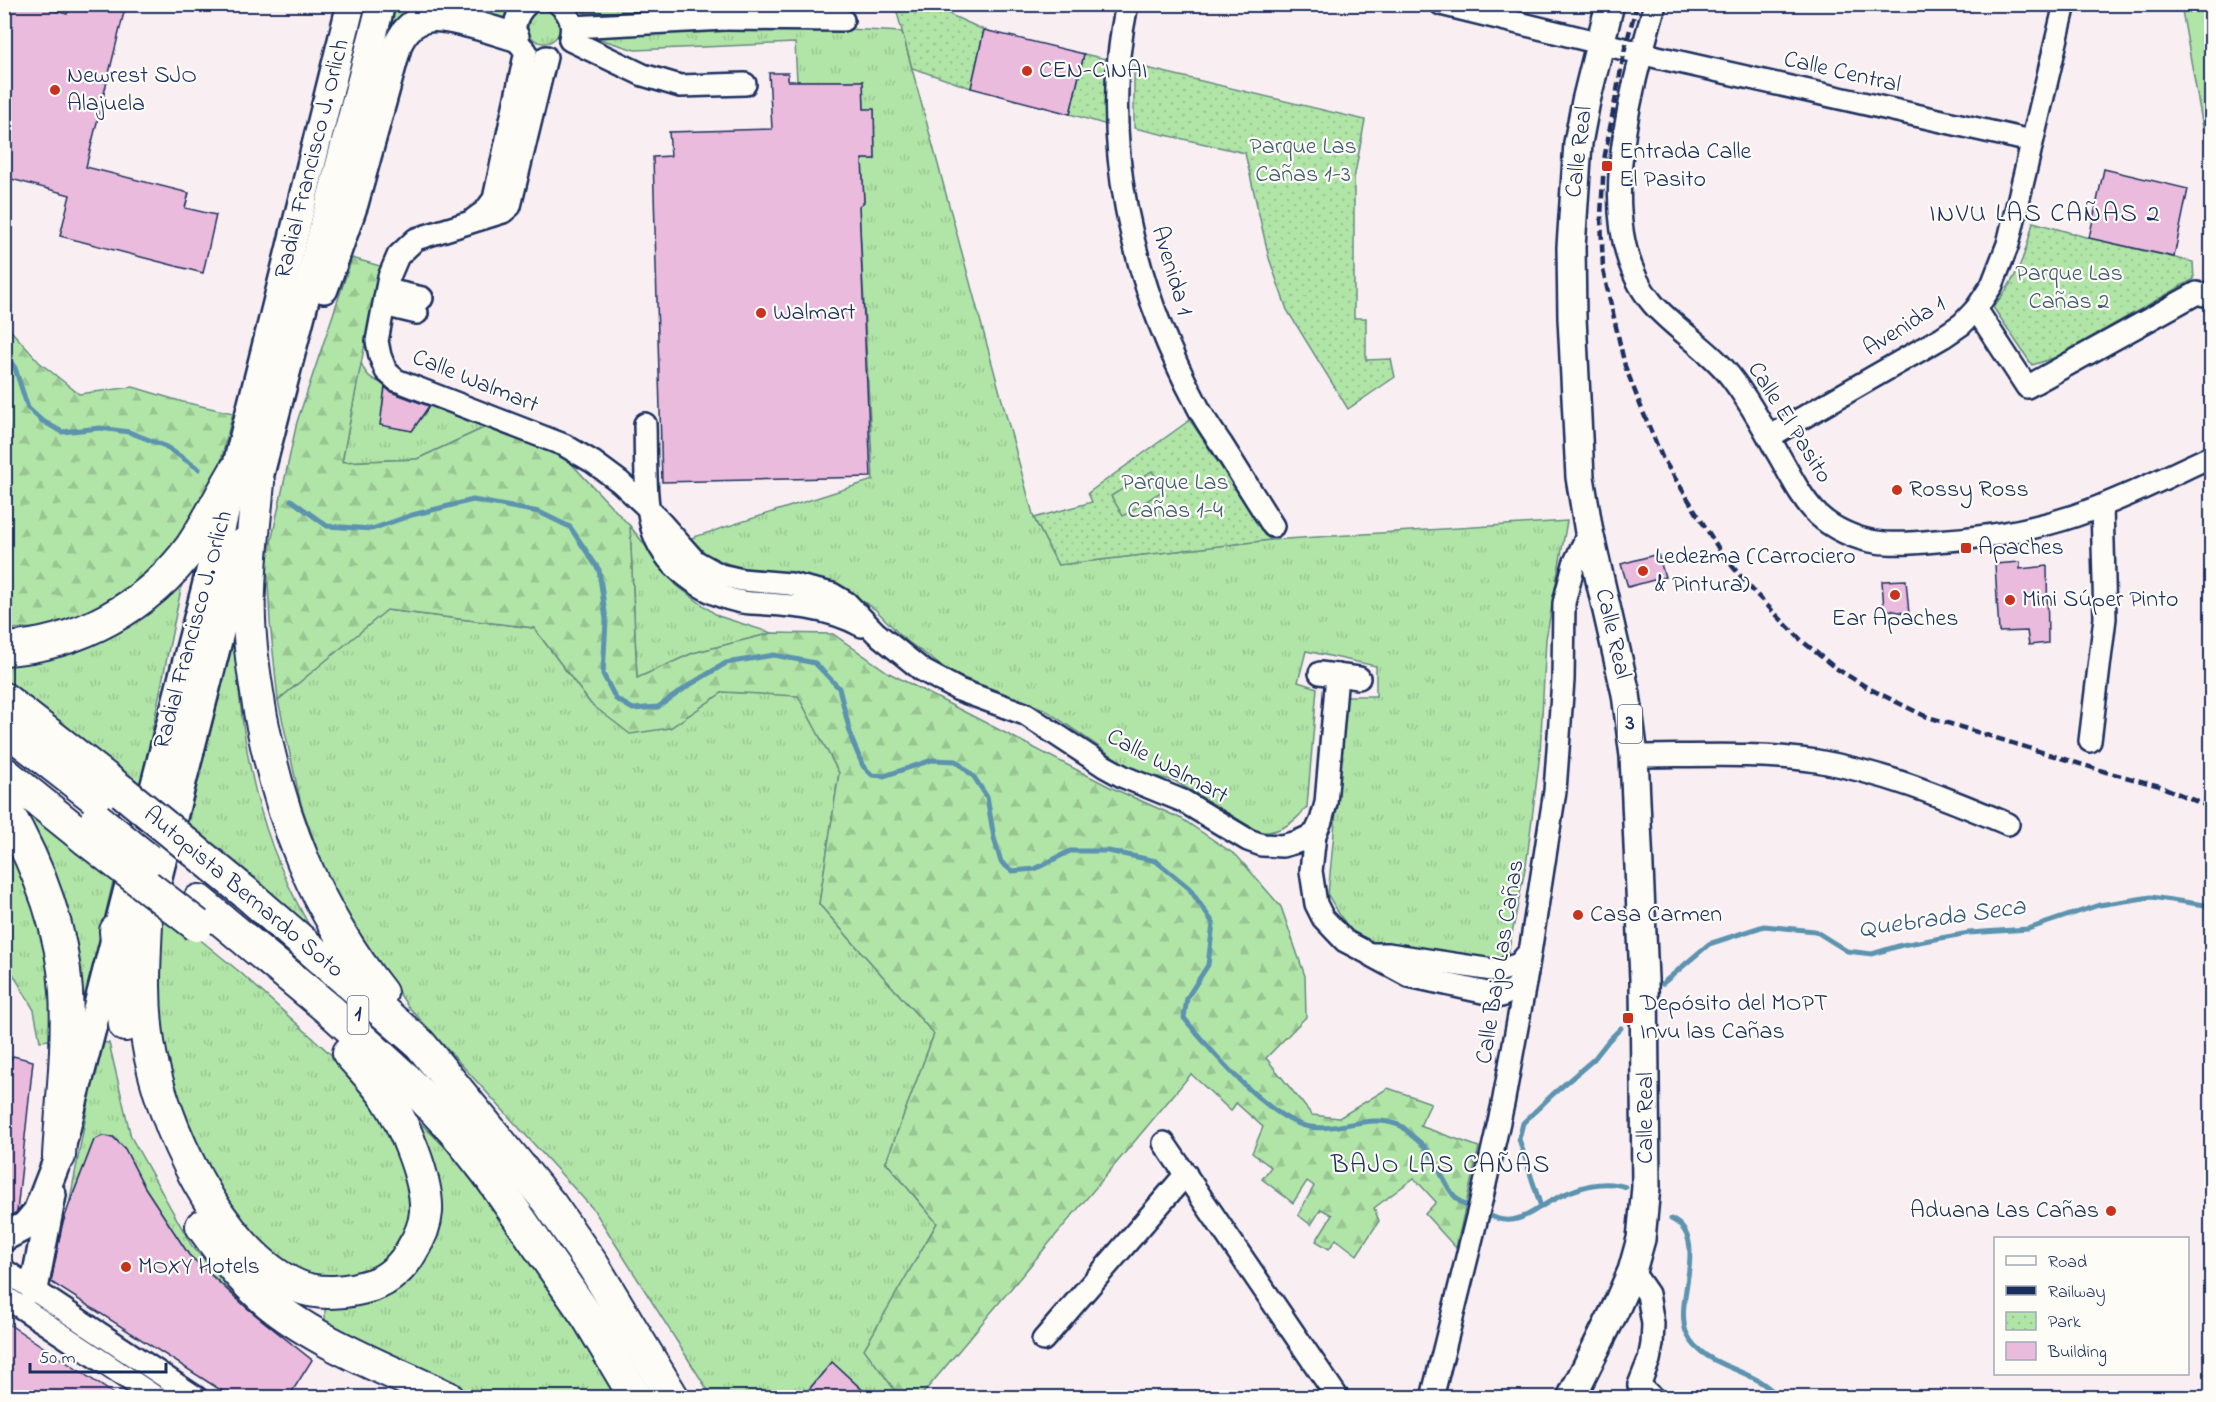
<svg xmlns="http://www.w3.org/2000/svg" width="2216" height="1402" font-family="'Indie Flower',sans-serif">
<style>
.grass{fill:url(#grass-tufts);stroke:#668a82;stroke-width:1.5}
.forest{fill:url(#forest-firs);stroke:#668a82;stroke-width:1.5}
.park{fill:url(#park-dots);stroke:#668a82;stroke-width:1.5}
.pitch{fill:#b1e5a7;stroke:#668a82;stroke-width:1.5}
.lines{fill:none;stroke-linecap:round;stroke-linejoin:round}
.stream{stroke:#5c93af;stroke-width:5}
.building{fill:#eabbdd;stroke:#1b2f5e;stroke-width:1.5}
.minor-casing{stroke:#1b2f5e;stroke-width:26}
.major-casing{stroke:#1b2f5e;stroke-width:32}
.highway-casing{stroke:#1b2f5e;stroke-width:36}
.minor{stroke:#fdfcf7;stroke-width:21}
.major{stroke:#fdfcf7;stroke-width:27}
.highway{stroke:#fdfcf7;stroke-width:32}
.rail{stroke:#1b2f5e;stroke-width:4.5;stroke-dasharray:9 4.5;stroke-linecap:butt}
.highway-bridge-casing{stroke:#1b2f5e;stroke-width:36;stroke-linecap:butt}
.highway-bridge{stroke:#fdfcf7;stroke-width:32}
.poi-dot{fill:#c8321e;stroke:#fdfcf7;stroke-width:2}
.labels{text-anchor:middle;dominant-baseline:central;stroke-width:4.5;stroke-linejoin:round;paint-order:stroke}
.shield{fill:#fdfcf7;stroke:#5f6c8c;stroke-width:1.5}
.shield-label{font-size:22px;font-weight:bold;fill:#1b2f5e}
.poi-label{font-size:24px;fill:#1b2f5e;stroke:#fdfcf7;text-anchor:start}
.street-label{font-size:24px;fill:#1b2f5e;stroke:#fdfcf7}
.park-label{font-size:24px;fill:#405c70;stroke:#fdfcf7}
.neighbourhood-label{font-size:26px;letter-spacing:1.5px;fill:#1b2f5e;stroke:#fdfcf7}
.water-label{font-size:26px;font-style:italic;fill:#365980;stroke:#fdfcf7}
</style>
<defs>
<pattern id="grass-tufts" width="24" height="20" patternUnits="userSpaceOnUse" patternTransform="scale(1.5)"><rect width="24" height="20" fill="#b1e5a7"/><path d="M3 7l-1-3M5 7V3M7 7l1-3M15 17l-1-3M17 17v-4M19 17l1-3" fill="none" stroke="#98c592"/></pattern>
<pattern id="forest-firs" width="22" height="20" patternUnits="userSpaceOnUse" patternTransform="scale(1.5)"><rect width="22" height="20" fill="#b1e5a7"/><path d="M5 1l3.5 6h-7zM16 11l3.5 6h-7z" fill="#98c592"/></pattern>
<pattern id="park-dots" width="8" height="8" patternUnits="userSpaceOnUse" patternTransform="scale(1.5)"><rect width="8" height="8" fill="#b1e5a7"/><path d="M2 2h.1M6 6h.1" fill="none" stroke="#98c592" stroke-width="1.8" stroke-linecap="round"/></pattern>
</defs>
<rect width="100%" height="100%" fill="#f9eff2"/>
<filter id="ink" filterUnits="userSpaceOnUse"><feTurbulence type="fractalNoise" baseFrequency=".0167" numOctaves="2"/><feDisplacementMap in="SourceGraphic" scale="12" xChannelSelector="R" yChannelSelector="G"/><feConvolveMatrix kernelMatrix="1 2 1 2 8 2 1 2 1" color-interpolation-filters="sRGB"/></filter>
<g filter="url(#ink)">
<g class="grass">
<polygon points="394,5 485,5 506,11 503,26 402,19 387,35"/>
<polygon points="577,5 705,5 692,11 596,16 587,14"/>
<circle cx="544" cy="27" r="16"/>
<path d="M847,29L902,32L1034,518L1058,565L1270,540L1567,521L1546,639L1540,753L1527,859L1508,954L1494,962C1463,958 1380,954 1358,936C1345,926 1336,909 1328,895L1347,696H1376V666L1306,651L1298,682L1317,688L1307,807C1295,822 1280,834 1259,832L1175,781L1134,771L1044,709L951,673L903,638L876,610L849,592L800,575L764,573L729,564L708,556L691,538L873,480L859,206L864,202L862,159H875L874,110L864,109L863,81H797L795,43L635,50L593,37L625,33Z"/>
<path d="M361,362C365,376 372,379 385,385L381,425L412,431L431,404L488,426L417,459L342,462Z"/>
<polygon points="630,526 677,586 718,616 772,633 693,653 637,679"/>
<polygon points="182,584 140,790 5,683 4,663 142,615"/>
<polygon points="386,610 534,628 591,704 670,728 723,692 798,695 839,773 819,904 934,1034 886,1162 937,1223 865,1349 900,1397 871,1397 832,1362 802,1397 712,1397 594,1210 407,1005 332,891 301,804 278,700"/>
<path d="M235,632C240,745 257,839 316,937L187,826Z"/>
<polygon points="8,786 115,873 84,1007 74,1068"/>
<polygon points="4,819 43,918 59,1039 40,1041 34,1010 5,960"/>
<polygon points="160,907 241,973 368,1088 394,1138 411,1199 412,1224 407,1238 379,1267 362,1274 322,1278 291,1268 267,1248 237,1216 197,1152 157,1047"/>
<polygon points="100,1042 109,1043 131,1137 192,1246 239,1299 189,1255 144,1186 125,1149 114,1137 102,1136 94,1140 69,1205"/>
<polygon points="401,1104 450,1152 518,1242 555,1295 616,1397 474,1397 386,1360 325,1323 325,1310 428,1250"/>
</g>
<g class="forest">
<polygon points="352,258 380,266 342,462 417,459 488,426 564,456 630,526 637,678 693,653 772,633 833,634 889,673 1112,788 1182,819 1237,856 1281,907 1305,976 1306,1017 1266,1058 1312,1115 1339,1118 1388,1088 1431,1103 1420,1126 1479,1147 1456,1248 1425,1214 1436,1202 1414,1178 1374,1208 1379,1221 1357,1255 1336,1239 1329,1249 1316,1241 1332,1215 1321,1209 1311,1225 1298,1215 1314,1186 1307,1181 1293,1203 1262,1179 1271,1167 1252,1153 1263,1127 1236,1103 1231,1111 1191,1074 920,1397 900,1397 864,1349 937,1223 886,1162 934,1034 819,904 839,773 798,696 723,692 670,728 630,734 591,704 534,628 387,610 278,700 270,622 267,561 297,422"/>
<polygon points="4,323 39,362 79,394 133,387 183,402 233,413 215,484 156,573 108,604 44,628 5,629"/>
</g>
<g class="park">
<polygon points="732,5 840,5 843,14 735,17"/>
<polygon points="895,5 935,5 953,16 984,30 971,88 912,68"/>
<polygon points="1084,54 1111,60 1106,94 1107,125 1070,114"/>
<polygon points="1134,65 1365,120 1354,179 1354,318 1366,318 1366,360 1391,359 1395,377 1348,409 1287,310 1269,258 1245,153 1134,128"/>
<path d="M2033,222L2089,238L2193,262L2194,279L2054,358L2032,365L1993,307C2017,279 2025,257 2033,222Z"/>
<polygon points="1190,420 1270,540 1058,565 1034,518 1092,502 1088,493"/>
</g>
<g class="pitch">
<polygon points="2181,5 2211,5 2211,172"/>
<polygon points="1152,471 1164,490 1123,516 1111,496"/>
</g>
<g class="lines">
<g class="stream">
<polyline points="4,352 15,368 28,408 41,420 62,432 100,428 129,432 165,446 199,469"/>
<path d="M291,500L327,526L372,529L412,515L473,500L539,512L570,527L599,570L606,620L603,674L616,699L633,709L658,707L691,684L726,663L774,655L815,663L839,688L852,740L863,766L872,775L884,776L932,760L956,761L974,777L987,797L994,838L1001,862L1012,871L1035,869L1070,851H1108L1156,861L1189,888L1213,923L1208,965L1187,998L1184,1018C1209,1049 1270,1121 1310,1127C1341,1132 1370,1112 1401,1126C1405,1128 1408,1132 1411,1135C1416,1139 1421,1143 1425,1147C1443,1168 1445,1200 1475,1210"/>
<polyline points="1662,984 1709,944 1764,926 1815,931 1847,951 1872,954 1902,945 1969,933 2028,929 2099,905 2151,897 2212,906"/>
<polyline points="1541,1207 1519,1139 1523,1123 1552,1095 1594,1059 1609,1040 1621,1028"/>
<path d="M1483,1213C1490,1215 1498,1220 1505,1220C1517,1222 1530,1214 1539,1208C1564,1192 1598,1177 1626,1187"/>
<path d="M1671,1219C1712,1239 1672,1301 1687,1334C1699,1361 1736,1367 1759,1381C1767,1386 1774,1392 1781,1398"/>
</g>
</g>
<g class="building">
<polygon points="4,4 34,4 67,14 70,4 126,4 86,167 189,193 185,208 216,215 203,273 60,236 70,195 4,177"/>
<polygon points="984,30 1084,54 1070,114 971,88"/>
<polygon points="769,73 788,73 788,81 863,81 864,109 874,109 875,159 862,159 864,202 859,206 871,477 662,482 653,157 671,156 669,132 772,129"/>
<polygon points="2104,169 2188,189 2174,257 2089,238"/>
<polygon points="385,387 391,392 429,406 412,431 380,425"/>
<polygon points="1658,554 1665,577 1628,587 1621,564"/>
<polygon points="2020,562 2020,569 2047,566 2048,643 2029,645 2027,631 1999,632 1995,564"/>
<polygon points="1906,580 1909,614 1884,609 1882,581"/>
<polygon points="13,1056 33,1061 17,1212 4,1219 4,1072"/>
<polygon points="102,1136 113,1137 125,1149 144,1186 189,1255 247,1308 312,1360 288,1398 233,1398 51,1282 62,1226 69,1205 94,1140"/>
<polygon points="4,1321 120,1398 4,1398"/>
<polygon points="832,1362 871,1398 802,1398"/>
</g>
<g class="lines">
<g class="minor-casing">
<g id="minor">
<path d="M559,4C570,14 574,24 570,39"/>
<path d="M1127,4C1098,141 1132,282 1196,403C1203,418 1213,432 1222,445C1239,472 1256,499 1273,526"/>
<polyline points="1441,4 1657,57 2031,141"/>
<path d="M1655,4C1632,89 1589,229 1653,304C1676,330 1708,348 1730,376C1748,399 1763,426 1777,452C1790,474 1800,497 1818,515C1833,529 1856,539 1876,542C1896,545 1917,543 1936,541C1983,538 2029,531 2074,516C2121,500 2166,477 2212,456"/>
<polyline points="725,19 843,20"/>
<polyline points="572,27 725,19 721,4"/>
<polyline points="570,40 643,75 680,86 745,84"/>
<path d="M524,49C510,35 513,17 527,4"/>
<polyline points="546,57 510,206 503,212 416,239 398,256 389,277 377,341 380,356 386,371 396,380 564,445 593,462 620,482 649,509 695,561 720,575 742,580 790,584 832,594 847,603 876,633 922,670 959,690 1025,714 1104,766 1124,777 1183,801 1248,840 1262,845 1282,846 1297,842 1315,834"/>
<polyline points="474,219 485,211 494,199 526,51"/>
<polyline points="387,290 422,298"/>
<polyline points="384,305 417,313"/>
<polyline points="1976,309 2027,387 2197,293 2204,295"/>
<path d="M645,424C646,454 644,508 654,534C667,571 713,600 751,603C789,605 828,607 862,626"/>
<polyline points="1769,437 1943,337 1962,324 1976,309 1992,285 2008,244 2065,4"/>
<polyline points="1320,673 1359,678"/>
<polyline points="1337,675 1326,803 1321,821 1315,834 1311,871 1316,904 1323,918 1345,941 1370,954 1388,954 1499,971 1519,964 1529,952"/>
<polyline points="2090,741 2105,618 2102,506"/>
<path d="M1634,756C1694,756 1757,752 1817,761C1887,773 1943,797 2008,824"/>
<polyline points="1372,956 1409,976 1501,996 1515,989 1527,972"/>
<polyline points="1164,1143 1338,1398"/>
<polyline points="4,1270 197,1398"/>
<polyline points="1632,1271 1648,1294 1653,1324 1652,1344 1649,1360 1639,1385 1653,1398"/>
<polyline points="4,1296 157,1398"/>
<polyline points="1043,1340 1186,1174"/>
<polyline points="1432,1398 1482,1197 1503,1104 1527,972 1555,791 1563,680 1564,603 1574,564 1589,532"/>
</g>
</g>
<g class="major-casing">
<g id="major">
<path d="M324,289L354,204L398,44C404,31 414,20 429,18C448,15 495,31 515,37"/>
<polyline points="253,501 381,4"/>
<polyline points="149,912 243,542"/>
<polyline points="4,1237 25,1226 37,1212 59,1156 222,525 351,4"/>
<polyline points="34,1289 52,1195"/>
<polyline points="1571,1398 1615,1310 1632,1271 1641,1239 1646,1187 1644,979 1634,756 1626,694 1589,532 1580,477 1572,318 1571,247 1578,143 1586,101 1610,4"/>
</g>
</g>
<g class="highway-casing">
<g id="highway">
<path d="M258,482C255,518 250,554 249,590C247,632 254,676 261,717C281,821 315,909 381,993"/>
<path d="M4,649C78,645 149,606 192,546C208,522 221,495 236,470"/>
<polyline points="4,699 123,792"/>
<polyline points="4,727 103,804"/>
<polyline points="4,773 86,839"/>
<path d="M4,806C37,863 62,924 66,991C69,1046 62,1101 59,1156"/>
<polyline points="246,893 420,1044 550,1204 594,1267 673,1398"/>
<polyline points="199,901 331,1011 405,1078 457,1134 487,1172 589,1319 636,1398"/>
<path d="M146,924C144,966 142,1000 148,1042C160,1121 220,1253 297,1286C319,1296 350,1292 372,1285C389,1280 404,1265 412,1250C419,1239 425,1226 426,1212C428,1181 404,1124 387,1098C376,1082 361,1067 349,1053"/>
<polyline points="116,931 125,1025"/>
<path d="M202,1226C219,1250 237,1274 259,1294C305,1338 389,1370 448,1398"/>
</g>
</g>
<use href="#minor" class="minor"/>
<use href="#major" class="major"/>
<use href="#highway" class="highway"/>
<polyline class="rail" points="1637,4 1625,48 1604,160 1601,216 1603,270 1625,366 1643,412 1662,457 1722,554 1755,593 1802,641 1834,667 1868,688 1925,716 2106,772 2160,786 2212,808"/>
<g class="highway-bridge-casing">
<g id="highway-bridge">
<polyline points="123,792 246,893"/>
<polyline points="97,819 148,860"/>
<polyline points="86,839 197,925"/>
</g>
</g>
<use href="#highway-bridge" class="highway-bridge"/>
</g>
</g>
<g class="poi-dot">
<circle cx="1027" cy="71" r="6"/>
<circle cx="55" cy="90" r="6"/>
<rect x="1601" y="160" width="12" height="12" rx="3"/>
<circle cx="761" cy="313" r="6"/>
<circle cx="1897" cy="490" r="6"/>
<rect x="1960" y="542" width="12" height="12" rx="3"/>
<circle cx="1643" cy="571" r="6"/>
<circle cx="1895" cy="595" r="6"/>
<circle cx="2010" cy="600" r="6"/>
<circle cx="1578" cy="915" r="6"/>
<rect x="1622" y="1012" width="12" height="12" rx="3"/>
<circle cx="2111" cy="1211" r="6"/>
<circle cx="126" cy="1267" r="6"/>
</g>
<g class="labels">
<g class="shield">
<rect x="1618" y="705" width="24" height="38" rx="4.5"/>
<rect x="347.5" y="996" width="21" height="38" rx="4.5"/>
</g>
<g class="shield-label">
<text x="1630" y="724">3</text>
<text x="358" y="1015">1</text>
</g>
<g class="poi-label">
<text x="1039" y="71">CEN-CINAI</text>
<text x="67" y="76">Newrest SJO<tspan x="67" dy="28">Alajuela</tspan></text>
<text x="1619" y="152">Entrada Calle<tspan x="1619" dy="28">El Pasito</tspan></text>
<text x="773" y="313">Walmart</text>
<text x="1909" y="490">Rossy Ross</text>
<text x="1978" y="548">Apaches</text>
<text x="1655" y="557">Ledezma (Carrociero<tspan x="1655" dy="28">&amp; Pintura)</tspan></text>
<text x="2022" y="600">Mini Súper Pinto</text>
<text x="1895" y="619" text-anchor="middle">Ear Apaches</text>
<text x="1590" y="915">Casa Carmen</text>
<text x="1640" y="1004">Depósito del MOPT<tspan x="1640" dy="28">Invu las Cañas</tspan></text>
<text x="2099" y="1211" text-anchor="end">Aduana Las Cañas</text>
<text x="138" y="1267">MOXY Hotels</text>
</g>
<g class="street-label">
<text transform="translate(1842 73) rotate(13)">Calle Central</text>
<text transform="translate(1580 152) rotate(-83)">Calle Real</text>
<text transform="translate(313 159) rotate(-76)">Radial Francisco J. Orlich</text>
<text transform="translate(1171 271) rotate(73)">Avenida 1</text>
<text transform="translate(1905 327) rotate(-32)">Avenida 1</text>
<text transform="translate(475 382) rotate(22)">Calle Walmart</text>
<text transform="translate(1789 423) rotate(58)">Calle El Pasito</text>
<text transform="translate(194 630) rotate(-75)">Radial Francisco J. Orlich</text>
<text transform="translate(1612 634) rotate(77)">Calle Real</text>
<text transform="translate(1167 767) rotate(28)">Calle Walmart</text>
<text transform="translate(243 893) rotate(40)">Autopista Bernardo Soto</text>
<text transform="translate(1501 962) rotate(-81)">Calle Bajo Las Cañas</text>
<text transform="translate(1646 1118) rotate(-90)">Calle Real</text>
</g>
<g class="park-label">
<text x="1303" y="147">Parque Las<tspan x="1303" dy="28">Cañas 1-3</tspan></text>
<text x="2069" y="274">Parque Las<tspan x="2069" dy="28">Cañas 2</tspan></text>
<text x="1175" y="483">Parque Las<tspan x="1175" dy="28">Cañas 1-4</tspan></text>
</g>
<g class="neighbourhood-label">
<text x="2045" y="215">INVU LAS CAÑAS 2</text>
<text x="1441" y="1166">BAJO LAS CAÑAS</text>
</g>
<g class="water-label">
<text transform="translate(1942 919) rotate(-8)">Quebrada Seca</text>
</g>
</g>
<rect width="2216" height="1402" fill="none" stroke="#fdfcf7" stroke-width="24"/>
<rect x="12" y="12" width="2192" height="1378" fill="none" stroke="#1b2f5e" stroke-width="2" filter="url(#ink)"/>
<rect x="1994" y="1237" width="195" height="138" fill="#fdfcf7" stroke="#a3aaba" stroke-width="1.5"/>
<rect x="2006" y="1256" width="30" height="9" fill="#fdfcf7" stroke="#a3aaba" stroke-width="1.5"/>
<text x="2048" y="1267" font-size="18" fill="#1b2f5e">Road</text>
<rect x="2006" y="1286" width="30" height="9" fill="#1b2f5e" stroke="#a3aaba" stroke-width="1.5"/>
<text x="2048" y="1297" font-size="18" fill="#1b2f5e">Railway</text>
<rect x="2006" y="1312" width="30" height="18" fill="url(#park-dots)" stroke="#a3aaba" stroke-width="1.5"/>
<text x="2048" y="1327" font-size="18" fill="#1b2f5e">Park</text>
<rect x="2006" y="1342" width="30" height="18" fill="#eabbdd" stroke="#a3aaba" stroke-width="1.5"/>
<text x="2048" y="1357" font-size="18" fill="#1b2f5e">Building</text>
<path d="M30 1363v9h136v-9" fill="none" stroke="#1b2f5e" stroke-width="3"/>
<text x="39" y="1363" font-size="18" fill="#1b2f5e" stroke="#fdfcf7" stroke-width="4.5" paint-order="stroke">50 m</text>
</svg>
